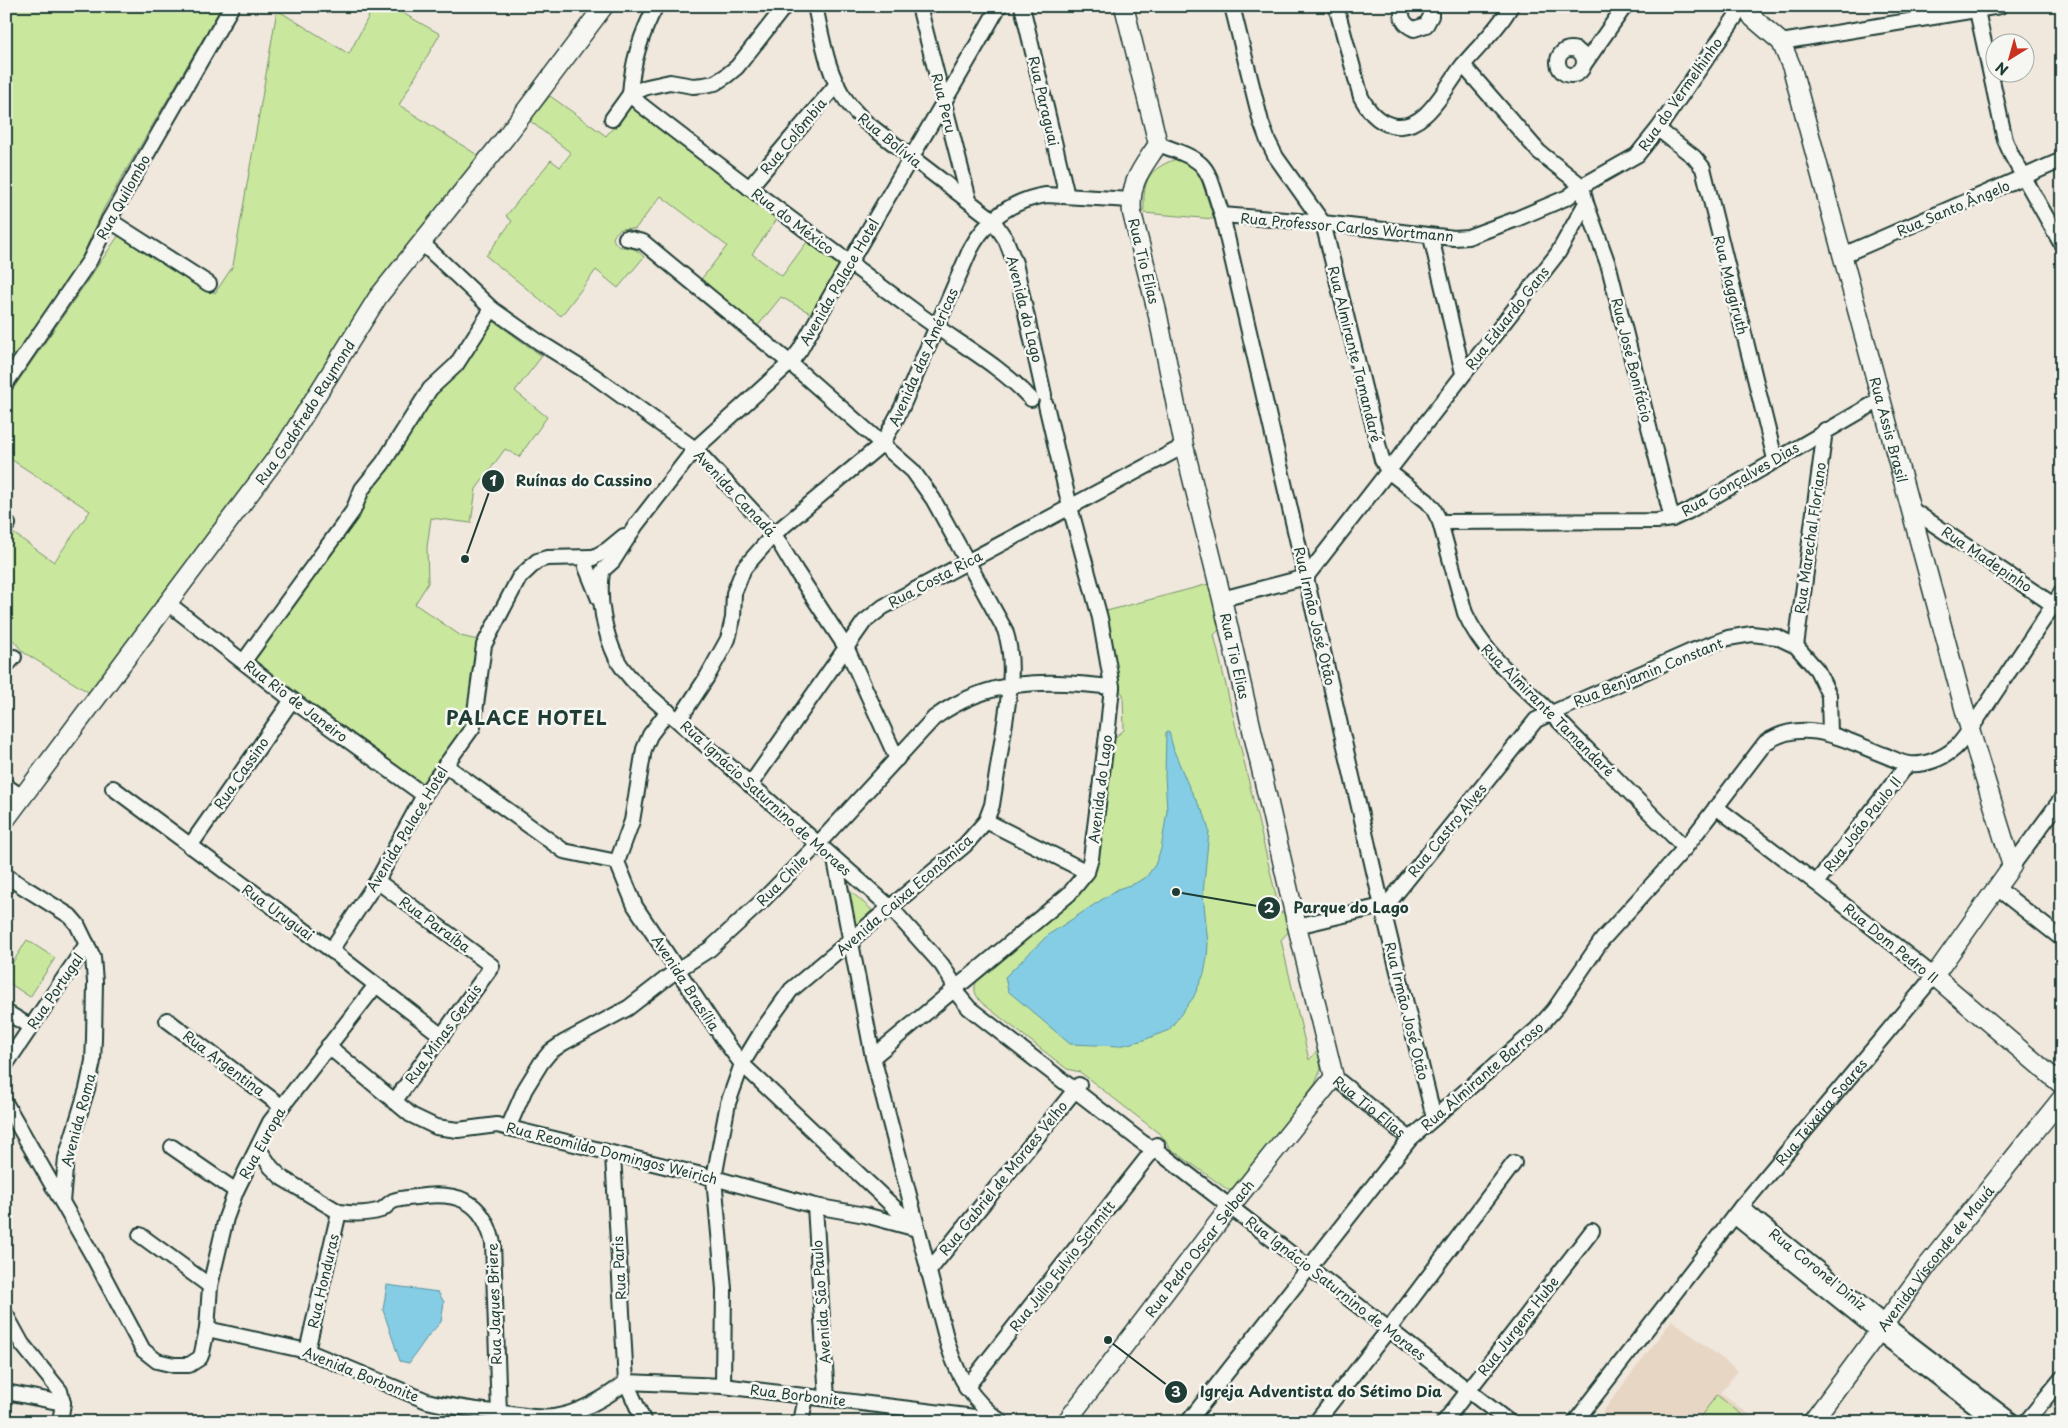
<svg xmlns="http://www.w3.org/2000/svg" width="2068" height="1428" font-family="'Playpen Sans',sans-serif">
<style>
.built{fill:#e8d6c4}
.green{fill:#cae79e;stroke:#749269}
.water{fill:#84cde5;stroke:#5c939e}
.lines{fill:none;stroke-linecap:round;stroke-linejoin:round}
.minor-casing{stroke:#1f3d34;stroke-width:18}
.major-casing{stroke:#1f3d34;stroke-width:21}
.minor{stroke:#f6f6f2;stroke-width:14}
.major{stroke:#f6f6f2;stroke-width:18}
.labels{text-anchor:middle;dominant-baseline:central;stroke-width:5;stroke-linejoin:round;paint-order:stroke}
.street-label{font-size:14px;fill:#1f3d34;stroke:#f6f6f2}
.district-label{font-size:19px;font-weight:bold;letter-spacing:1px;fill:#1f3d34;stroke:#f6f6f2}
.leader{fill:none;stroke:#1f3d34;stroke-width:2}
.callout-dot{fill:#1f3d34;stroke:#f6f6f2;stroke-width:2}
.mark-label{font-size:15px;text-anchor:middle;font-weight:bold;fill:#fff}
.callout-label{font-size:15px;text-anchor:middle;font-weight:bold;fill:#1f3d34;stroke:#f6f6f2;stroke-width:5;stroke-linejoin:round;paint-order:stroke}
</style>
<rect width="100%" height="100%" fill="#f0e7dd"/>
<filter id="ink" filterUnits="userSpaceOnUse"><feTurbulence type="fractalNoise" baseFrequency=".02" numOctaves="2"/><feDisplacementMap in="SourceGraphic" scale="10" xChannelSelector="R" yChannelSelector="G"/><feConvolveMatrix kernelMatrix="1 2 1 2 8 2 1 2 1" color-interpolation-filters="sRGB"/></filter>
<g filter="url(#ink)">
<polygon class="built" points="1672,1320 1738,1371 1720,1393 1760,1422 1595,1422"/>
<g class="green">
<polygon points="6,6 222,6 104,208 81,259 6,370"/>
<polygon points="374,6 390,6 440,34 399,105 482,158 374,288 315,384 252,478 93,695 23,652 6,631 6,528 54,562 90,511 6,456 6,399 121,232 215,293 233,266 277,10 349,54"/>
<path d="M550,96L606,136L631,107L777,219L752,254L782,276L807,242L839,266L812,314L781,297L756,328L699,282L727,246L661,196L635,229C624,228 618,227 613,238C617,251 624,245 634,249C637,250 641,254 644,257L618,288L596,270L561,316L486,256L512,221L506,216L551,160L560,167L571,153L530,121Z"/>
<path d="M1176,159L1191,164L1200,176L1214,219L1144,213C1143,182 1146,170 1176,159Z"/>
<polygon points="492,320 542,356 515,391 547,417 519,457 505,449 476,489 471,523 431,518 427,547 428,583 415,604 461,636 477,640 470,715 467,725 424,785 254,661 358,513 367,490 399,454 433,395 462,370"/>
<path d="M1209,584L1220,629L1214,635L1280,913L1287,910L1291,929L1281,940L1309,1060L1318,1050L1321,1069L1315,1084L1231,1192L1171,1149L1161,1135L1080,1072L1067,1069L982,1003C975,995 972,989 978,978L1085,885L1096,867L1113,739L1124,730L1123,694L1116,688L1111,642L1103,612Z"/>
<polygon points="841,883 872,910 852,930"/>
<polygon points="27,940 55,958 30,997 6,981 6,973"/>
<polygon points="1717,1395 1751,1422 1696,1422"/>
</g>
<g class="water">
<polygon points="1166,732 1169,732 1174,751 1189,787 1205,816 1209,831 1203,894 1208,944 1207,958 1204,974 1193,998 1169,1030 1144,1040 1119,1046 1070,1044 1008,991 1005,977 1048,935 1118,889 1136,883 1147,876 1155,865 1161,849 1167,811 1165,776"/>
<polygon points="387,1285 438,1292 444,1302 441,1322 428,1336 409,1363 400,1361 383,1310"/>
</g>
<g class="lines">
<g class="minor-casing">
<g id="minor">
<path d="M815,6C822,37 827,74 846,100C851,108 858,114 864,121L992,219L1006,240L1015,263L1044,395"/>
<polyline points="919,6 969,200"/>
<polyline points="1022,6 1067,196"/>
<path d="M1232,6L1261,122L1268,141L1276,157L1323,223L1382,460L1388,471L1427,501L1433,508L1440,522L1465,613C1484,655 1519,682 1551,713C1596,758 1640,803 1685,848"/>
<path d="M1336,6L1361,97C1368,110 1376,121 1391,125C1425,134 1445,87 1463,65C1479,46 1498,29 1511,6"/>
<path d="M1402,6C1401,18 1403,24 1414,29L1426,25L1431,16V6"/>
<polyline points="1976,6 2005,140 2012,156 2062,245"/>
<polyline points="1781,42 2000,6"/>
<circle cx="1571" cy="62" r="13"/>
<polyline points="1585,63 1625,6"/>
<path d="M630,94L640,104C730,174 821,242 913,310C952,340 998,363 1031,399"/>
<path d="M630,94C632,64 642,32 656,6"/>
<polyline points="612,119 630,94 647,87 670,82 693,86 704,85 715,83 726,76 737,67 785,6"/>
<polyline points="1658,129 1694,157 1703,168 1775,459"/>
<path d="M1158,144C1211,163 1205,163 1222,215L1382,906L1434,1118"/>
<polyline points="749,188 837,84"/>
<polyline points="1586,203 1609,267 1672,519"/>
<polyline points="1222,215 1323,223 1454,238 1468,237 1514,220 1568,197 1582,186 1637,155 1658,129 1743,6"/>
<polyline points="109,220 209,284"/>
<polyline points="1431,237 1463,373"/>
<path d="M626,238L643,242L790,363L913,471L933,499L1005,630C1016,663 1009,695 1004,729C1000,754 996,779 992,805L986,821L965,845L791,990L765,1026L742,1064L728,1103L714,1178L724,1289L723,1386"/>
<polyline points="421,242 492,309 539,342 594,376 695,449 774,534 796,571 847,649 897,759"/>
<polyline points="1843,255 2062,160"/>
<polyline points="6,383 90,260 109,220 232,6"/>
<polyline points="1911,509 2061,610"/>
<polyline points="1440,522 1657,521 1672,519 1689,511 1880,400"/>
<polyline points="6,523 8,524"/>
<path d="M604,569L613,561L636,525L695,449L790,363L800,350C864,234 934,122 999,6"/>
<path d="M602,572C598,599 604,632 616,657C620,667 628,675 635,683L891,908L942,965L952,981L954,990L969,1008L1143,1143L1163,1155L1509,1422"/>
<polyline points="1306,577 1558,253 1586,203 1582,186 1539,152 1463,65"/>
<polyline points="599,599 586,567 587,561 607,550 624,536"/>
<polyline points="1222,599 1306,577"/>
<polyline points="169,604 292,700 424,795"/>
<polyline points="1796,646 1825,430"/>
<polyline points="244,661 353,511 362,489 383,463 430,389 456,365 492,309"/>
<polyline points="6,666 14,657"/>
<path d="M679,720L707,677L728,639L733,618L734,593L744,568L774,534L883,443L902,407L970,250C986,220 1012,200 1046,195L1131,200"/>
<polyline points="445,765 564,851 617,862"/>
<polyline points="750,785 864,622 883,607 1184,446"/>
<polyline points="6,786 22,797"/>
<polyline points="113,788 331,950 442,1036"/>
<polyline points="986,821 1087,872"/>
<polyline points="190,846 292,700"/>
<path d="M835,860L873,1057L948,1345C959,1379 972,1400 1001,1422"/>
<polyline points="617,862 635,906 724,1040 742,1064 915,1227"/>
<polyline points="617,862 632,821 644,749 650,735 668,711"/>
<polyline points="2012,866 2062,798"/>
<polyline points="6,876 70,916 77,924 93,957 95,982 94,1039 93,1061 87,1089 66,1158 62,1202"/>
<polyline points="377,881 492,966 394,1102"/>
<polyline points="1816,883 1908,764"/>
<polyline points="1997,888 2062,939"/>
<polyline points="1297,926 1382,906 1390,901 1536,720 1692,651 1728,638 1752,634 1777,637 1796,646 1817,670 1829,695 1830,734"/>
<polyline points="331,950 377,881 424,795 473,727 484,645 519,578 537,561 547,558 592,557"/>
<polyline points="6,1012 31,1027"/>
<polyline points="167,1020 281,1106"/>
<polyline points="328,1046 411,1115 436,1127 458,1130 497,1125 714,1178 815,1206 865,1215 917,1229"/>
<polyline points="873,1057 1069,894 1087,872 1091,858 1108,727 1112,687 1110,674 1100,618 1070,507 1046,405"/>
<polyline points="6,1064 87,944"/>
<path id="s1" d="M1334,1077L1410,1139"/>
<polyline points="6,1104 94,1258 143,1350 157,1361 174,1365 189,1365 200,1358 202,1353 207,1329 210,1286 226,1218 236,1191 270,1122 376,985"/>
<path d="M508,1128L525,1089L541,1063L550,1052L563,1043L628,1008L677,970L710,949L762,901L817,845L934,718C990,677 1046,680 1112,687"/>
<polyline points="172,1147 236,1191"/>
<path d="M258,1148L271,1167L282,1178L339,1212C352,1214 368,1214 381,1210C385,1208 389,1203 393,1201C400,1198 409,1198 416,1197C456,1191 483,1199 493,1243L499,1413"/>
<polyline points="613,1155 626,1382 644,1422"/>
<polyline points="815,1206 827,1399"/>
<polyline points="1741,1207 1893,1330 2013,1422"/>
<polyline points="1734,1216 1887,1339 1996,1422"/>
<polyline points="140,1235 210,1286"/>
<polyline points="928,1272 1079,1085"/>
<polyline points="6,1315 22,1344 60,1391 63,1403 60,1422"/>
<path d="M207,1329L307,1351L427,1401C455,1408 483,1411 511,1414C525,1416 540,1419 554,1417C579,1413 606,1398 626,1382"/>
<polyline points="307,1351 339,1212"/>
<polyline points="626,1382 723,1386 999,1420"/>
<polyline points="966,1388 1157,1145"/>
<polyline points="6,1392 63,1403"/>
<polyline points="801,1422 806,1397"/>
<path d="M1188,1422L1410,1139L1537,1029L1554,1010L1602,940L1685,848L1765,743C1804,716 1845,740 1884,755C1892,758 1901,763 1909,764C1924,766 1944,758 1955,748C1961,743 1965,736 1970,730L2062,592"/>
<polyline points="1316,1422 1389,1329 1514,1163"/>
<polyline points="1444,1422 1592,1231"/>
<path id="s2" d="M1575,1422L1741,1207L1934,976L1816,883L1716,807"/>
<polyline points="2026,1422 2062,1378"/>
</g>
</g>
<g class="major-casing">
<g id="major">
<path id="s3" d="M1745,6L1753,18L1781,42L1792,68L1970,730L2012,866L1934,976L2062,1085"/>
<path id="s4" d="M6,819L283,449L378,297L505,138L604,6"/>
<path id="s5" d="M1066,1422L1230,1207L1334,1077L1297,926L1222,599L1184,446L1157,311L1132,213C1129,181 1142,169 1158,144L1124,6"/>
<path id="s6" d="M1812,1422L1927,1266L2062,1098"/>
</g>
</g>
<use href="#minor" class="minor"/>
<use href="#major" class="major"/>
</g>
</g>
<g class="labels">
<g class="street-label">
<text transform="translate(1680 94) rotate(-55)">Rua do Vermelhinho</text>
<text transform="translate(1044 101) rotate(77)">Rua Paraguai</text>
<text transform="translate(944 103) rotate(76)">Rua Peru</text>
<text transform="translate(793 136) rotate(-50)">Rua Colômbia</text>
<text transform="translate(890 140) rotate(39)">Rua Bolívia</text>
<text transform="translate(123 197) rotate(-61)">Rua Quilombo</text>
<text transform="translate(1953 208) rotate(-23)">Rua Santo Ângelo</text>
<text transform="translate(793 221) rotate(37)">Rua do México</text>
<text transform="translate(1347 227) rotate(5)">Rua Professor Carlos Wortmann</text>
<text transform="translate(1144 261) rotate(76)">Rua Tio Elias</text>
<text transform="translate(839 282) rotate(-60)">Avenida Palace Hotel</text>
<text transform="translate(1731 285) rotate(76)">Rua Maggiruth</text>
<text transform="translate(1025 309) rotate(76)">Avenida do Lago</text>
<text transform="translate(1507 318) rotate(-52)">Rua Eduardo Gans</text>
<text transform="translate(1355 354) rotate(76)">Rua Almirante Tamandaré</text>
<text transform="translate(923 357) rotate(-66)">Avenida das Américas</text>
<text transform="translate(1632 360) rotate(76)">Rua José Bonifácio</text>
<text stroke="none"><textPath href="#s4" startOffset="505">Rua Godofredo Raymond</textPath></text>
<text stroke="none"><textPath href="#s3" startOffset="454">Rua Assis Brasil</textPath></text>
<text transform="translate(1740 479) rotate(-30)">Rua Gonçalves Dias</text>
<text transform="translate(735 493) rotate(47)">Avenida Canadá</text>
<text transform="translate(1810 538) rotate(-82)">Rua Marechal Floriano</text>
<text transform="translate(1987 559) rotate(34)">Rua Madepinho</text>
<text transform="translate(935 579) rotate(-28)">Rua Costa Rica</text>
<text transform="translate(1315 616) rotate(77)">Rua Irmão José Otão</text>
<text transform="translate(1235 656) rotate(77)">Rua Tio Elias</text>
<text transform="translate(1648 672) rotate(-22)">Rua Benjamin Constant</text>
<text transform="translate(296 701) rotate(37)">Rua Rio de Janeiro</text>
<text transform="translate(1548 710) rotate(45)">Rua Almirante Tamandaré</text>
<text transform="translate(241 773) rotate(-55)">Rua Cassino</text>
<text transform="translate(1100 789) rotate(-83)">Avenida do Lago</text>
<text transform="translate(766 798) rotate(42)">Rua Ignácio Saturnino de Moraes</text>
<text transform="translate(1862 824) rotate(-52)">Rua João Paulo II</text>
<text transform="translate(407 829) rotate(-59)">Avenida Palace Hotel</text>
<text transform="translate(1447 830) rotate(-51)">Rua Castro Alves</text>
<text transform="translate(782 880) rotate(-45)">Rua Chile</text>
<text transform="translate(904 895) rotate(-41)">Avenida Caixa Econômica</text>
<text transform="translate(278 912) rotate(36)">Rua Uruguai</text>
<text transform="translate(435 924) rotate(36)">Rua Paraíba</text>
<text transform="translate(1891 943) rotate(39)">Rua Dom Pedro II</text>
<text transform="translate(686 983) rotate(57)">Avenida Brasília</text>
<text transform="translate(55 991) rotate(-56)">Rua Portugal</text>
<text transform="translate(1407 1011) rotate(76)">Rua Irmão José Otão</text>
<text transform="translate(443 1034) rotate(-54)">Rua Minas Gerais</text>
<text transform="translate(224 1063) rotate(37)">Rua Argentina</text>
<text transform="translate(1482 1076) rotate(-41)">Rua Almirante Barroso</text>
<text stroke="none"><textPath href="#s1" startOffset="46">Rua Tio Elias</textPath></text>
<text stroke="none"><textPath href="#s2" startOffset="396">Rua Teixeira Soares</textPath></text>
<text transform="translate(78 1120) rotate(-75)">Avenida Roma</text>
<text transform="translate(262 1143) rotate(-61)">Rua Europa</text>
<text transform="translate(612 1153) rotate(14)">Rua Reomildo Domingos Weirich</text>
<text transform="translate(1003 1178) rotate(-51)">Rua Gabriel de Moraes Velho</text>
<text stroke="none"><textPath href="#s5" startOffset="219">Rua Pedro Oscar Selbach</textPath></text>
<text stroke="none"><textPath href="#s6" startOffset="205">Avenida Visconde de Mauá</textPath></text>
<text transform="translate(1062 1266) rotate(-52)">Rua Julio Fulvio Schmitt</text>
<text transform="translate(619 1268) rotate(-93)">Rua Paris</text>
<text transform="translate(1818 1269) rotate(39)">Rua Coronel Diniz</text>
<text transform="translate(323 1281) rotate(-77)">Rua Honduras</text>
<text transform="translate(1336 1288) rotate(38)">Rua Ignácio Saturnino de Moraes</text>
<text transform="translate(821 1302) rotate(-94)">Avenida São Paulo</text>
<text transform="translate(494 1304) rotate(-92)">Rua Jaques Briere</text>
<text transform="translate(1518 1326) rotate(-52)">Rua Jurgens Hube</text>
<text transform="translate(361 1374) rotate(22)">Avenida Borbonite</text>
<text transform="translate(798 1395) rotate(7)">Rua Borbonite</text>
</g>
<g class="district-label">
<text x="527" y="717">PALACE HOTEL</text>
</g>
</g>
<path class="leader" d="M465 559L493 481M1176 892L1269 908M1108 1340L1176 1392"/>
<g class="callout-dot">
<circle cx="465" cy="559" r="5"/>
<circle cx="1176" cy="892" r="5"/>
<circle cx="1108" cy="1340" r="5"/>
<circle cx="493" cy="481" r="12"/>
<circle cx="1269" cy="908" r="12"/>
<circle cx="1176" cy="1392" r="12"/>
</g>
<g class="mark-label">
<text x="493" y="486">1</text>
<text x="1269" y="913">2</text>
<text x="1176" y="1397">3</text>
</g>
<g class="callout-label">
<text x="584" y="486">Ruínas do Cassino</text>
<text x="1351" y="913">Parque do Lago</text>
<text x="1321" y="1397">Igreja Adventista do Sétimo Dia</text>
</g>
<rect width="2068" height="1428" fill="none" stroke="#f6f6f2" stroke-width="25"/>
<rect x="12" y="12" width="2043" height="1403" fill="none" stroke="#1f3d34" stroke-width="2" filter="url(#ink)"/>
<g transform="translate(2010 58) rotate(217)"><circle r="24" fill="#f6f6f2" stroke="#a0aca6"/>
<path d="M0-4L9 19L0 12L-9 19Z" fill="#c8321e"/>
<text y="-8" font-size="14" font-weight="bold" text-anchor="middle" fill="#1f3d34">N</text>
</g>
</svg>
